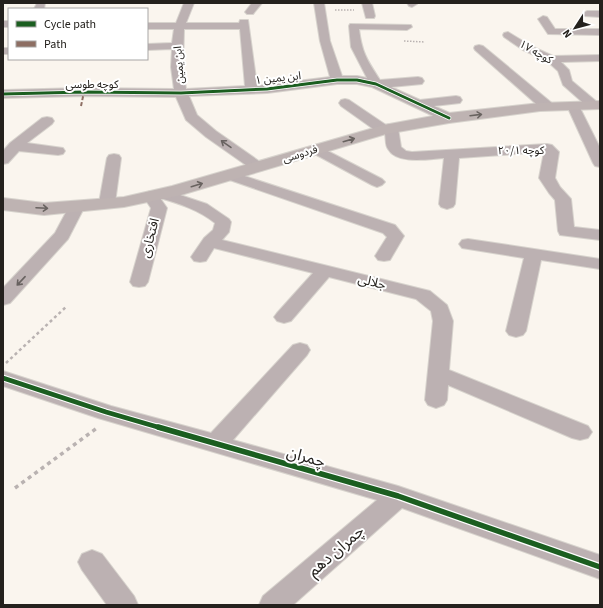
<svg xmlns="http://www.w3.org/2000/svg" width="603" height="608" font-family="'Source Sans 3','Noto Sans Arabic',sans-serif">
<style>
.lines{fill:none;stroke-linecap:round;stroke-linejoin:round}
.minor-casing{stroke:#d7d3cd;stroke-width:2}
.major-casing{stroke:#d7d3cd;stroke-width:2}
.path-far2{stroke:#b9b2b1;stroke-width:1.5;stroke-dasharray:1.5 1.5;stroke-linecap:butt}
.path-far1{stroke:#b9b2b1;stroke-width:2.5;stroke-dasharray:3 3;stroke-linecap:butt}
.path{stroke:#b9b2b1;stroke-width:3.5;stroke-dasharray:4 4;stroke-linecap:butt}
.minor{fill:#bcb1b2;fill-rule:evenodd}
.major{fill:#beb3b2;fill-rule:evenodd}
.quiet{stroke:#8d6e63;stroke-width:2;stroke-dasharray:4 2;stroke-linecap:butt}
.cycleway-far2-casing{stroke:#fff;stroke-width:4.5}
.cycleway-far1-casing{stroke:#fff;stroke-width:7}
.cycleway-casing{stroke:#fff;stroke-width:8}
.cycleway-far2{stroke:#1b5e20;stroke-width:3}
.cycleway-far1{stroke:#1b5e20;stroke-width:4.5}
.cycleway{stroke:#1b5e20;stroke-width:5.5}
.oneway{stroke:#696360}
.oneway2{stroke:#686260}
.labels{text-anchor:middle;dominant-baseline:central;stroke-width:4;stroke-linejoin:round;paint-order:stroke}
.far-street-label{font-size:11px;fill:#24211d;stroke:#fff}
.street-label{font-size:13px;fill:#24211d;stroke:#fff}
.near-street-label{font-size:16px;fill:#24211d;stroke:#fff}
</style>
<rect width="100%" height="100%" fill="#faf5ee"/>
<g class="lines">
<g class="minor-casing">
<g id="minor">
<polygon points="37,3 45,3 44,9 34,9"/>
<path d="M184,3H194L186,23H239L240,20H248L257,86L330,77L320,41L314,3H324L330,41L342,76H357L367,78L351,47L349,26L350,24L411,25L412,27L407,30L359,29C362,53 367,60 380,80L418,77L422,78L424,81L422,84L391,87L420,100L456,96L460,97L462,100L460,103L434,106L454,115L456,118L454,121H444L372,87L357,84H337L267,93L189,96L197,115L216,131L263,164L265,167L263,170L258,171L253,170L206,137L186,120L176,97L84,96L3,98V90L84,88L174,89L171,67L172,49L147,50V44L172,43L174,29H147V23H176ZM184,29H240L245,86L186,89L183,67Z"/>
<polygon points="252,3 262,3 253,14 247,14 245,12"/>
<polygon points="362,3 372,3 375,16 374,18 366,18"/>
<polygon points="407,3 417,3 417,4 412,7 409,6"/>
<polygon points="587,11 600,11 600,17 584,16 582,14"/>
<polygon points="543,16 547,17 555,29 600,29 600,35 548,34 538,19"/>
<rect x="3" y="21" width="6" height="6"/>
<polygon points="508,32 531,46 553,56 600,55 600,61 561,62 569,70 572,81 597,102 599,105 597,108 589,108 563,85 558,71 547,61 523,50 504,37 503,35 504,33"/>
<polygon points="479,45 483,46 553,104 554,107 553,110 543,110 475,50 474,48 475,46"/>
<rect x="3" y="48" width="6" height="6"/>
<path d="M345,99L349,100L386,125L391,124L396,125L398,128L401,147L406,151L412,152L547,144L552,145L559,152L555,178L560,187L571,199L574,227L600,230V240L560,235L558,231L555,200L549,193L539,178L544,152L459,158L455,204L453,207L447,209L441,207L439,204L444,158C429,159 397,165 388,149C385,145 386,138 385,134L379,133L341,106L339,103L341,100Z"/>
<polygon points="573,102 578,103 579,106 600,148 600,167 595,166 593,163 567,106 568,103"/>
<polygon points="47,117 52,118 54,121 52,124 27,143 63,148 65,151 63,154 58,155 19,151 8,163 3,164 3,151 10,143 42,118"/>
<polygon points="316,145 382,179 385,182 382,185 377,187 372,185 311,152 309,149 311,146"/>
<polygon points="114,154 119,155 121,158 115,203 113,206 107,208 101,206 99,203 107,158 109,155"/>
<polygon points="229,171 395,225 404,236 390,260 384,261 378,260 375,256 387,237 383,233 224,178 222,175 224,172"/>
<path d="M162,189L207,204L229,219L231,222L229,232L222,240L430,291L447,305L453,321L449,370L588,426L592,432L588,438L580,440L572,438L448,385L447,400L444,405L436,408L428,405L425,400L433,321L431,311L416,299L329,277L291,321L284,323L277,321L274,317L277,313L313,273L214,248L206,261L200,262L194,261L191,257L204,238L213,230L215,223C199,210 180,204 160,198L167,208L148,282L145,286L139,287L133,286L130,282L151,208L143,196L145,193L151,191L155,192Z"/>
<polygon points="77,201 83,203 85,206 68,239 10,303 3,305 3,288 55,233 71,203"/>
<polygon points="468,239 600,259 600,269 541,260 526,331 523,335 516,337 509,335 506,331 524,258 462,248 459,244 462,240"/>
<polygon points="300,343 307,345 310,350 307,355 233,440 398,486 600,555 600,579 402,508 293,605 259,605 263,596 377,500 98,418 3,386 3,371 111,406 211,433 293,345"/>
<polygon points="92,550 102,554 134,596 138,605 107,605 82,570 78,562 82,554"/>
</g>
</g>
<g class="major-casing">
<polygon id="major" points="600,101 600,109 540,111 449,123 386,134 181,195 124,207 44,215 3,210 3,198 44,203 124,197 172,186 384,125 449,113 540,103"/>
</g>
<g class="path-far2">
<polyline points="335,10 354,10"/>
<polyline points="404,41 425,42"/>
</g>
<polyline class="path-far1" points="6,363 67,306"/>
<polyline class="path" points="15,488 97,428"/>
<use href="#minor" class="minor"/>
<use href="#major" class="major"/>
<polyline class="quiet" points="81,106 84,92"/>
<g class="cycleway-far2-casing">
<polyline id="cycleway-far2" points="3,94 84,92 181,93 267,89 337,80 357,80 376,84 449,118"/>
</g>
<g class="cycleway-far1-casing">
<polyline id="cycleway-far1" points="3,378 106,412 161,428"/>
</g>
<g class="cycleway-casing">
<polyline id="cycleway" points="158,427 398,496 600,567"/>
</g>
<use href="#cycleway-far2" class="cycleway-far2"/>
<use href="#cycleway-far1" class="cycleway-far1"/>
<use href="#cycleway" class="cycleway"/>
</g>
<defs><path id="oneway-shaft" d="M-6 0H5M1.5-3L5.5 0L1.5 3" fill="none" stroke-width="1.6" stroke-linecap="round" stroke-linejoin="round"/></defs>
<g class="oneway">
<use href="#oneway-shaft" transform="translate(476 115) rotate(-7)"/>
<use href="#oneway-shaft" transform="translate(349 140) rotate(-16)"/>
<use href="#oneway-shaft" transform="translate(197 185) rotate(-17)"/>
<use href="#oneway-shaft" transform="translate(42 208) rotate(3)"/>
</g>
<g class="oneway2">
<use href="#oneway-shaft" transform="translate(226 144) rotate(-145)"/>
<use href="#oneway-shaft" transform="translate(21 281) rotate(133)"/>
</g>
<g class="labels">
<g class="far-street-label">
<text transform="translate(536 52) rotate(30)">۱۷ کوچه</text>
<text transform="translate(179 65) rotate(-94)">ابن یمین</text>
<text transform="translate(278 78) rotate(-6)">ابن یمین ۱</text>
<text x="92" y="84">کوچه طوسی</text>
<text x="521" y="150">کوچه ۲۰/۱</text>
<text transform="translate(300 154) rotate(-17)">فردوسی</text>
</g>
<g class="street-label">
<text transform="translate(150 238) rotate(-75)">افتخاری</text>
<text transform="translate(372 282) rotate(14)">جلالی</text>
</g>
<g class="near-street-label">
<text transform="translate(306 457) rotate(16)">چمران</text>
<text transform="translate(336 551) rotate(-41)">چمران دهم</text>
</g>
</g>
<rect width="603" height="608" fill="none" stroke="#24211d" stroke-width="8"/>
<rect x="8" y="8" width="140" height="52" fill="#ffffff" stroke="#a7a6a5"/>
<rect x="16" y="21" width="20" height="6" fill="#1b5e20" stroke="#a7a6a5"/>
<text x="44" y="28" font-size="12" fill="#24211d">Cycle path</text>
<rect x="16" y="41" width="20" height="6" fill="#8d6e63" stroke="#a7a6a5"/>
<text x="44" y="48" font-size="12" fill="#24211d">Path</text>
<g transform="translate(575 28) rotate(234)" stroke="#ffffff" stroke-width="3" paint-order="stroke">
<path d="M0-3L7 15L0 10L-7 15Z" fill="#24211d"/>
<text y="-6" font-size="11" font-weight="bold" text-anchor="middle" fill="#24211d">N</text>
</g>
</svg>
